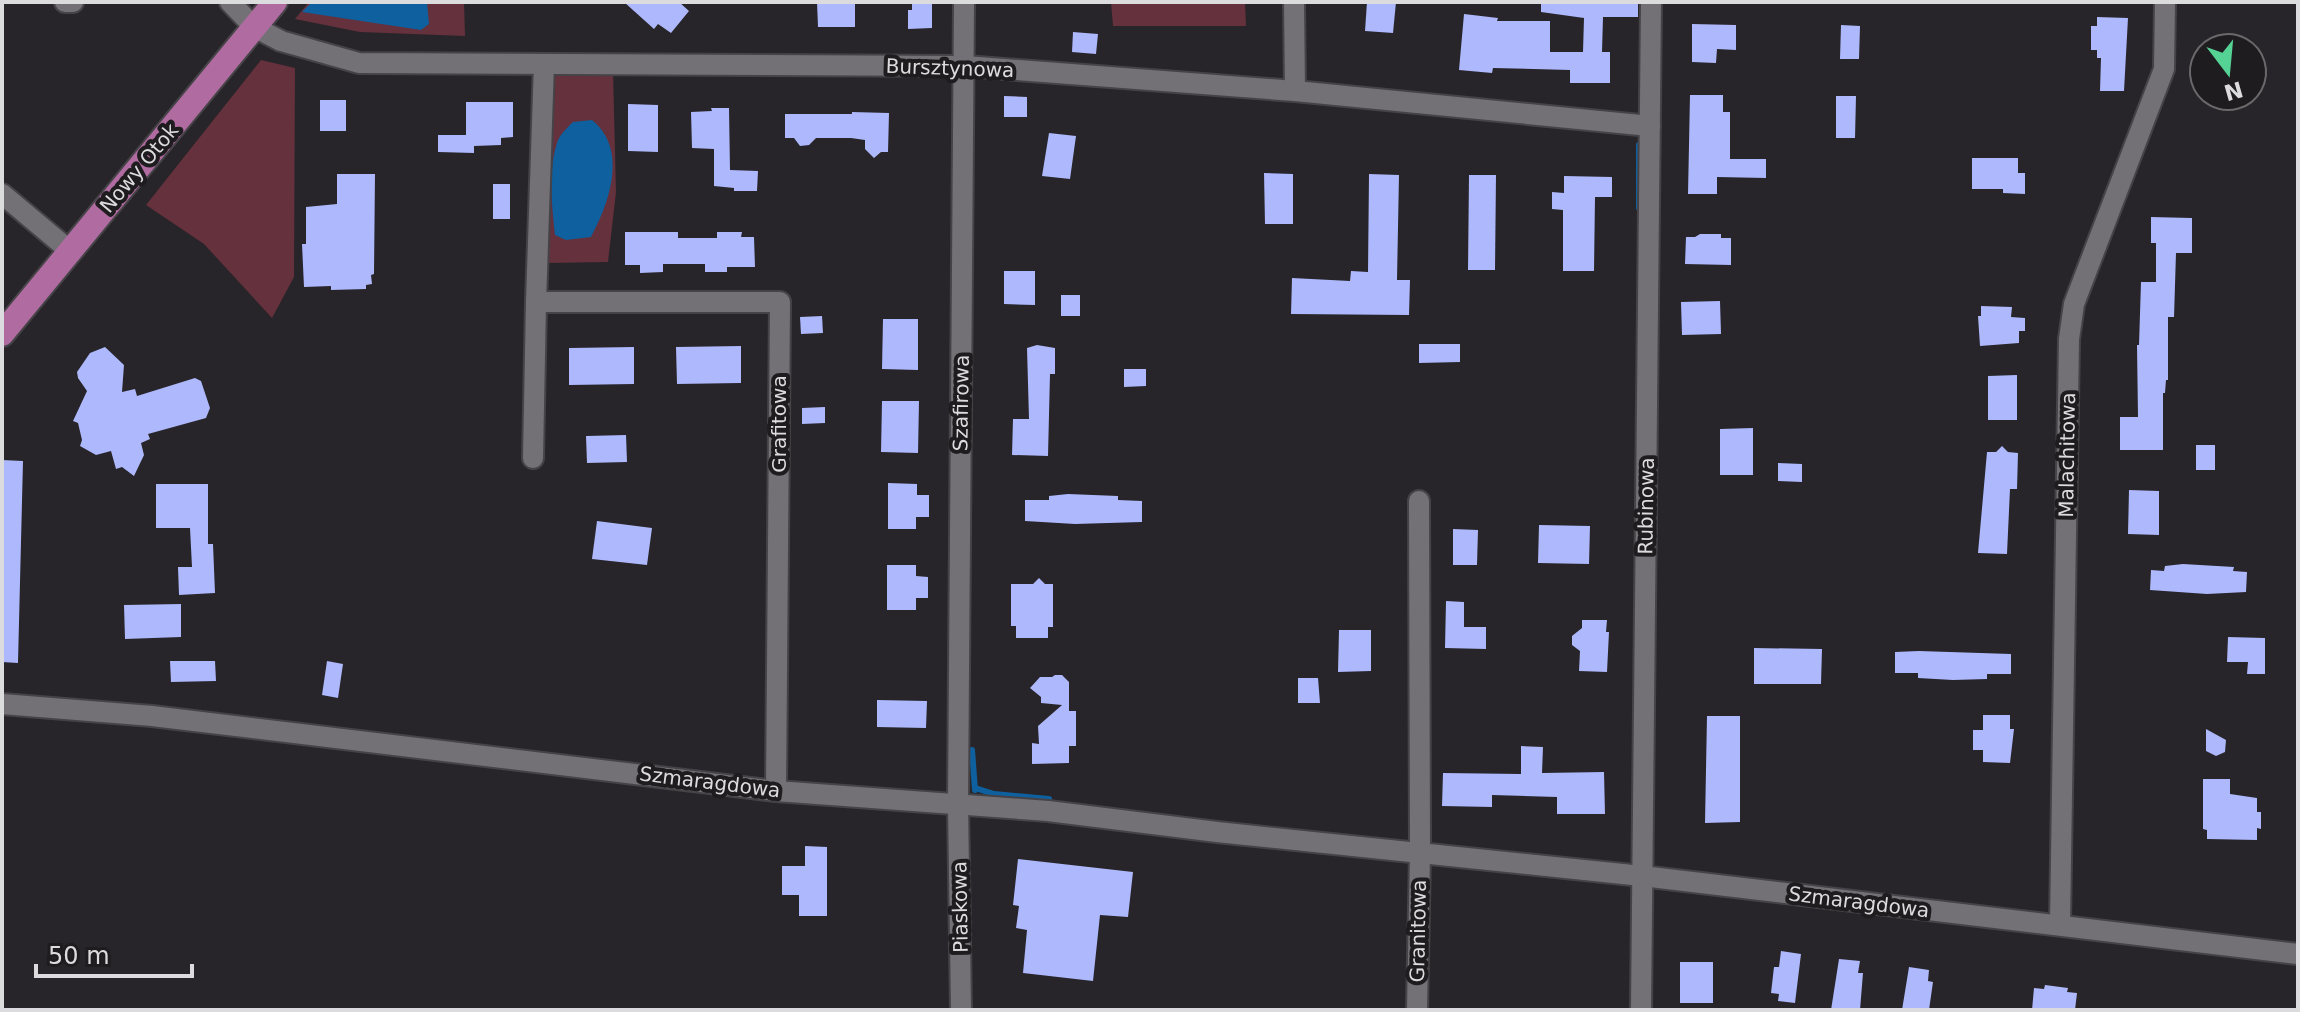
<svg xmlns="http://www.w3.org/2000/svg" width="2300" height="1012" font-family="'DejaVu Sans',sans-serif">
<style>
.green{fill:#64313c}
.water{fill:#0f609e}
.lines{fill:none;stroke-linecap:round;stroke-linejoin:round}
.stream{stroke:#0f609e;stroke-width:6}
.building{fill:#aeb8fc}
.minor-casing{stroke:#454347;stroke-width:24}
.major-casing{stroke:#454347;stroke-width:28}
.minor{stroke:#737176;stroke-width:20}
.major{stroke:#b06ca1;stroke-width:24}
.labels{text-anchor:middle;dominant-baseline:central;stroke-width:8;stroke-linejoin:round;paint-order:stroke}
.street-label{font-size:20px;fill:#dcdbdd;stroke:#1e1c1f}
</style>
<rect width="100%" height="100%" fill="#272529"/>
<g class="green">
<polygon points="309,2 464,2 465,36 360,32 295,19"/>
<polygon points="1111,2 1245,2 1246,26 1113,26"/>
<polygon points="261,60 295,68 294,277 272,318 204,244 146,205"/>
<polygon points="613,71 616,192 608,262 547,263 554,76"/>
</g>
<g class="water">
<polygon points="312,2 427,2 429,24 421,30 302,12"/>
<path d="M592,120C628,149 610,202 591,237L566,240L555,235C552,206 548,171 557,143C559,135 567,128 573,122Z"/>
</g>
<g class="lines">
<g class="stream">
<polyline points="1639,145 1639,208"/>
<polyline points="972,750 975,790"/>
<polyline points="975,788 994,794 1049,799"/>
</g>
</g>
<g class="building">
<polygon points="624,2 679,2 689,11 671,33 658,24 654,29"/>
<polygon points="817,2 855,2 855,27 818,27"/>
<polygon points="912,2 932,2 932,28 908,29 908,10 912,10"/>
<polygon points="1367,2 1396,2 1393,33 1365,31"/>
<polygon points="1541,2 1638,2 1638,17 1603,17 1602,52 1610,52 1610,83 1570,83 1570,70 1493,68 1492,73 1459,70 1464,14 1498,18 1497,21 1550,21 1550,52 1583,52 1584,18 1541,12"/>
<polygon points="2097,17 2128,18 2124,91 2100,91 2101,58 2097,58 2097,50 2091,50 2091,26 2097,26"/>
<polygon points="1692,24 1736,25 1736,50 1717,49 1716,63 1692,62"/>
<polygon points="1841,25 1860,26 1859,59 1840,59"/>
<polygon points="1073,32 1098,34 1096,54 1072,52"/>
<polygon points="1690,95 1723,95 1723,112 1730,112 1730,159 1766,159 1766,178 1717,177 1717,194 1688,194"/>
<polygon points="1004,96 1027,97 1027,117 1004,117"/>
<polygon points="1836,96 1856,96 1855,138 1836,138"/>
<rect x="320" y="100" width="26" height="31"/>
<polygon points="466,102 513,102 513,137 501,138 501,145 474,146 474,153 438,152 438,135 466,135"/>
<polygon points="628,104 658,105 658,152 628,151"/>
<polygon points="711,108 729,108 730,170 758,171 757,191 734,191 734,188 714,186 714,149 692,148 691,112 712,111"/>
<polygon points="852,112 889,113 888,152 881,152 874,158 865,149 865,140 851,138 816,138 809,145 800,146 794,138 785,138 785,114 852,114"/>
<polygon points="1049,133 1076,136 1070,179 1042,176"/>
<polygon points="1972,158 2018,158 2018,173 2025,173 2025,194 2003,193 2003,189 1972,189"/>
<polygon points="1264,173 1293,174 1293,224 1265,224"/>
<polygon points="337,174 375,174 374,274 371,275 372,284 366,285 366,289 331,290 331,286 304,287 302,244 306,244 306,207 337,204"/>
<polygon points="1369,174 1399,175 1397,280 1410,280 1409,315 1291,314 1292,278 1350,281 1351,271 1368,272"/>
<polygon points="1469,175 1496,175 1495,270 1468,270"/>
<polygon points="1564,176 1612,177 1612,197 1595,197 1594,271 1563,271 1563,210 1552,209 1552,192 1564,193"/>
<rect x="493" y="184" width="17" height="35"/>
<polygon points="2151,217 2192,218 2192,253 2176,253 2174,317 2168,317 2168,380 2166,380 2165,393 2163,393 2163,450 2120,450 2120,417 2138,417 2137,345 2139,345 2141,282 2156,282 2156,243 2151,243"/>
<polygon points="625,232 678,232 678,238 717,238 717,232 742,232 741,237 754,237 755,267 727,267 727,272 705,272 705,264 663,264 663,272 640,273 640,265 625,265"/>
<polygon points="1700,234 1721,234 1721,238 1731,238 1731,265 1685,264 1686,237 1695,237"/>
<polygon points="1004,271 1035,271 1035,305 1004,304"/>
<rect x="1061" y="295" width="19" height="21"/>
<polygon points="1720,301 1721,334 1682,335 1681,302"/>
<polygon points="1981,306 2012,307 2011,317 2025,318 2025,331 2019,331 2019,343 1980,346 1978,316 1981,316"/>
<polygon points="822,316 823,333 801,334 800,317"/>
<polygon points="883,319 918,319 918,370 882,369"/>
<polygon points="1419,344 1460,344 1460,362 1419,363"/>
<polygon points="1037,345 1055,348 1055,374 1050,374 1048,456 1012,455 1013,419 1029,419 1027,348"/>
<polygon points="741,346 741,383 677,384 676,347"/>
<polygon points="105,347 124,365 122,392 135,389 137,396 195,378 201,381 210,408 206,418 148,434 150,439 141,443 144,455 134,476 122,467 116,469 111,451 96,455 80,446 82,440 78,423 73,421 87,391 78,378 77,372 90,353"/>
<polygon points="634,347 634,384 569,385 569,348"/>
<polygon points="1124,369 1146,369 1146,386 1124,387"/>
<polygon points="2017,375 2017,420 1988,420 1988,376"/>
<polygon points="882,401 919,401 918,453 881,452"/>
<polygon points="825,407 825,423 802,424 802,408"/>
<polygon points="1753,428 1753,475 1720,475 1720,429"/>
<polygon points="626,435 627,462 587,463 586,436"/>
<rect x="2196" y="445" width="19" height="25"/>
<polygon points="2002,446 2008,452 2018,453 2017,489 2010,489 2007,554 1978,553 1987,452 1996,452"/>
<polygon points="2,460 23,461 18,663 2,662"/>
<polygon points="1778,463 1802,464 1802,482 1778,481"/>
<polygon points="888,483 917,484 917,495 929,495 929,517 916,517 916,529 888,529"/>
<polygon points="156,484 208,484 208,544 213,544 215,593 179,595 178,567 192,567 190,528 156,528"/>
<polygon points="2129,490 2159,491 2159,535 2128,534"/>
<polygon points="1068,494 1118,496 1118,500 1142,501 1142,522 1075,524 1025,521 1025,500 1049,500 1049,496"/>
<polygon points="597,521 652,528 647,565 592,559"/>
<polygon points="1539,525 1590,526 1589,564 1538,563"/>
<polygon points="1453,529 1478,530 1477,565 1453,565"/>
<polygon points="2183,564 2234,567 2233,571 2247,572 2246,592 2207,594 2150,590 2151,570 2164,571 2165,566"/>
<polygon points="887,565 916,565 916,576 928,577 928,598 916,598 916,610 887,610"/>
<polygon points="1039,578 1045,584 1053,584 1053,627 1048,627 1048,638 1016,638 1016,626 1011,626 1011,584 1033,584"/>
<polygon points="1446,601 1464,602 1464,627 1486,627 1486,649 1445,648"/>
<polygon points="181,604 181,637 125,639 124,605"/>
<polygon points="1582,620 1607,620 1606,632 1609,632 1607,672 1579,671 1580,651 1572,645 1572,636 1582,628"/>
<polygon points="1339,630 1371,630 1371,671 1338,672"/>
<polygon points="2228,637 2265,638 2265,674 2247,674 2248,662 2227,662"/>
<polygon points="1754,648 1822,649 1821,684 1754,684"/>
<polygon points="1919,651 2011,654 2011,674 1987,674 1987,679 1953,680 1918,678 1918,673 1895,673 1895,652"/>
<polygon points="170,661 215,661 216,681 171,682"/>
<polygon points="327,661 343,664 338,698 322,695"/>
<polygon points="1055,675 1062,675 1069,682 1069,711 1076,711 1076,746 1069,746 1069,763 1032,764 1032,743 1039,744 1038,726 1062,705 1041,703 1041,697 1030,688 1040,677 1052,677"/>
<polygon points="1298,678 1318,678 1320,703 1298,703"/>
<polygon points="877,700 927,701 926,728 877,727"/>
<polygon points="1983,715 2010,715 2010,729 2014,729 2010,763 1983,762 1983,750 1973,750 1973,730 1983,730"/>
<polygon points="1707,716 1740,716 1740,822 1705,823"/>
<polygon points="2206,729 2226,740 2225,752 2216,756 2206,751"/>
<polygon points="1521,746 1543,747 1542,773 1604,772 1605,814 1557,814 1557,797 1492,795 1492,807 1442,806 1443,773 1521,774"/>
<polygon points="2203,779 2230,779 2230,794 2257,798 2257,812 2261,812 2261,829 2257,828 2257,840 2207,839 2207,830 2203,829"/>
<polygon points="805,846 827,847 827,916 799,916 799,895 782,895 782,866 805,866"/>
<polygon points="1018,859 1133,872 1128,917 1100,915 1093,981 1023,973 1027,930 1016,928 1019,906 1013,905"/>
<polygon points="1781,951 1801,954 1795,1003 1778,1001 1779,994 1771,993 1774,967 1779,967"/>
<polygon points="1839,959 1860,961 1858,973 1863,973 1860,1010 1831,1010"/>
<rect x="1680" y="962" width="33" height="41"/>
<polygon points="1909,967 1929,970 1928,981 1933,982 1929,1010 1902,1010"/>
<polygon points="2045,985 2068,988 2067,992 2077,993 2075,1010 2032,1010 2034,988 2044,989"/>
</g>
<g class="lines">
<g class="minor-casing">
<g id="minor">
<polyline points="65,2 73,2"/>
<polyline points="230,2 254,27 281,41 359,63 965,66 1295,91 1650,126"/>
<polyline points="1294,2 1295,91"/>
<polyline points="544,64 536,302 780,302 776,791"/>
<polyline points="2,194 70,251"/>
<polyline points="533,458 536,302"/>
<polyline points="2,704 152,716 776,791 1048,811 1217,832 1642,876 2298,954"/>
<polyline points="2060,924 2069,339 2074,304 2164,69 2165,2"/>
<polyline points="961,1010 958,803 964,2"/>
<polyline points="1417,1010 1420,853 1419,501"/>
<polyline points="1641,1010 1651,2"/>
</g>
</g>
<g class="major-casing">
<polyline id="major" points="2,334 275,2"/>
</g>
<use href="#minor" class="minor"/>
<use href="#major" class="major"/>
</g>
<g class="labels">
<g class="street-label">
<text transform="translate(950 68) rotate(2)">Bursztynowa</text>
<text transform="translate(139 168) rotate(-50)">Nowy Otok</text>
<text transform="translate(961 403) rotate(-89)">Szafirowa</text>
<text transform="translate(779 424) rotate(-90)">Grafitowa</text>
<text transform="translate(2067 455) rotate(-89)">Malachitowa</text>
<text transform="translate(1646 506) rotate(-89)">Rubinowa</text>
<text transform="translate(710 782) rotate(7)">Szmaragdowa</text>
<text transform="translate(1859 902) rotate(7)">Szmaragdowa</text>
<text transform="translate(960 907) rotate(-91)">Piaskowa</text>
<text transform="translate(1418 931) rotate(-89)">Granitowa</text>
</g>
</g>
<rect width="2300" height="1012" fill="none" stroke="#dcdbdd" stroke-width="8"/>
<g transform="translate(2228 72) rotate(164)"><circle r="38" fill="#1e1c1f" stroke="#6a686b" stroke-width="2"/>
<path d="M0-6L14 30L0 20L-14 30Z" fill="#54d395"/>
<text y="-12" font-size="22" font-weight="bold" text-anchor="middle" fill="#dcdbdd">N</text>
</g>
<path d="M36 964v12h156v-12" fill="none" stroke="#dcdbdd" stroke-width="4"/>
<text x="48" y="964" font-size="24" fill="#dcdbdd" stroke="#1e1c1f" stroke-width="6" paint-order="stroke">50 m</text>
</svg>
